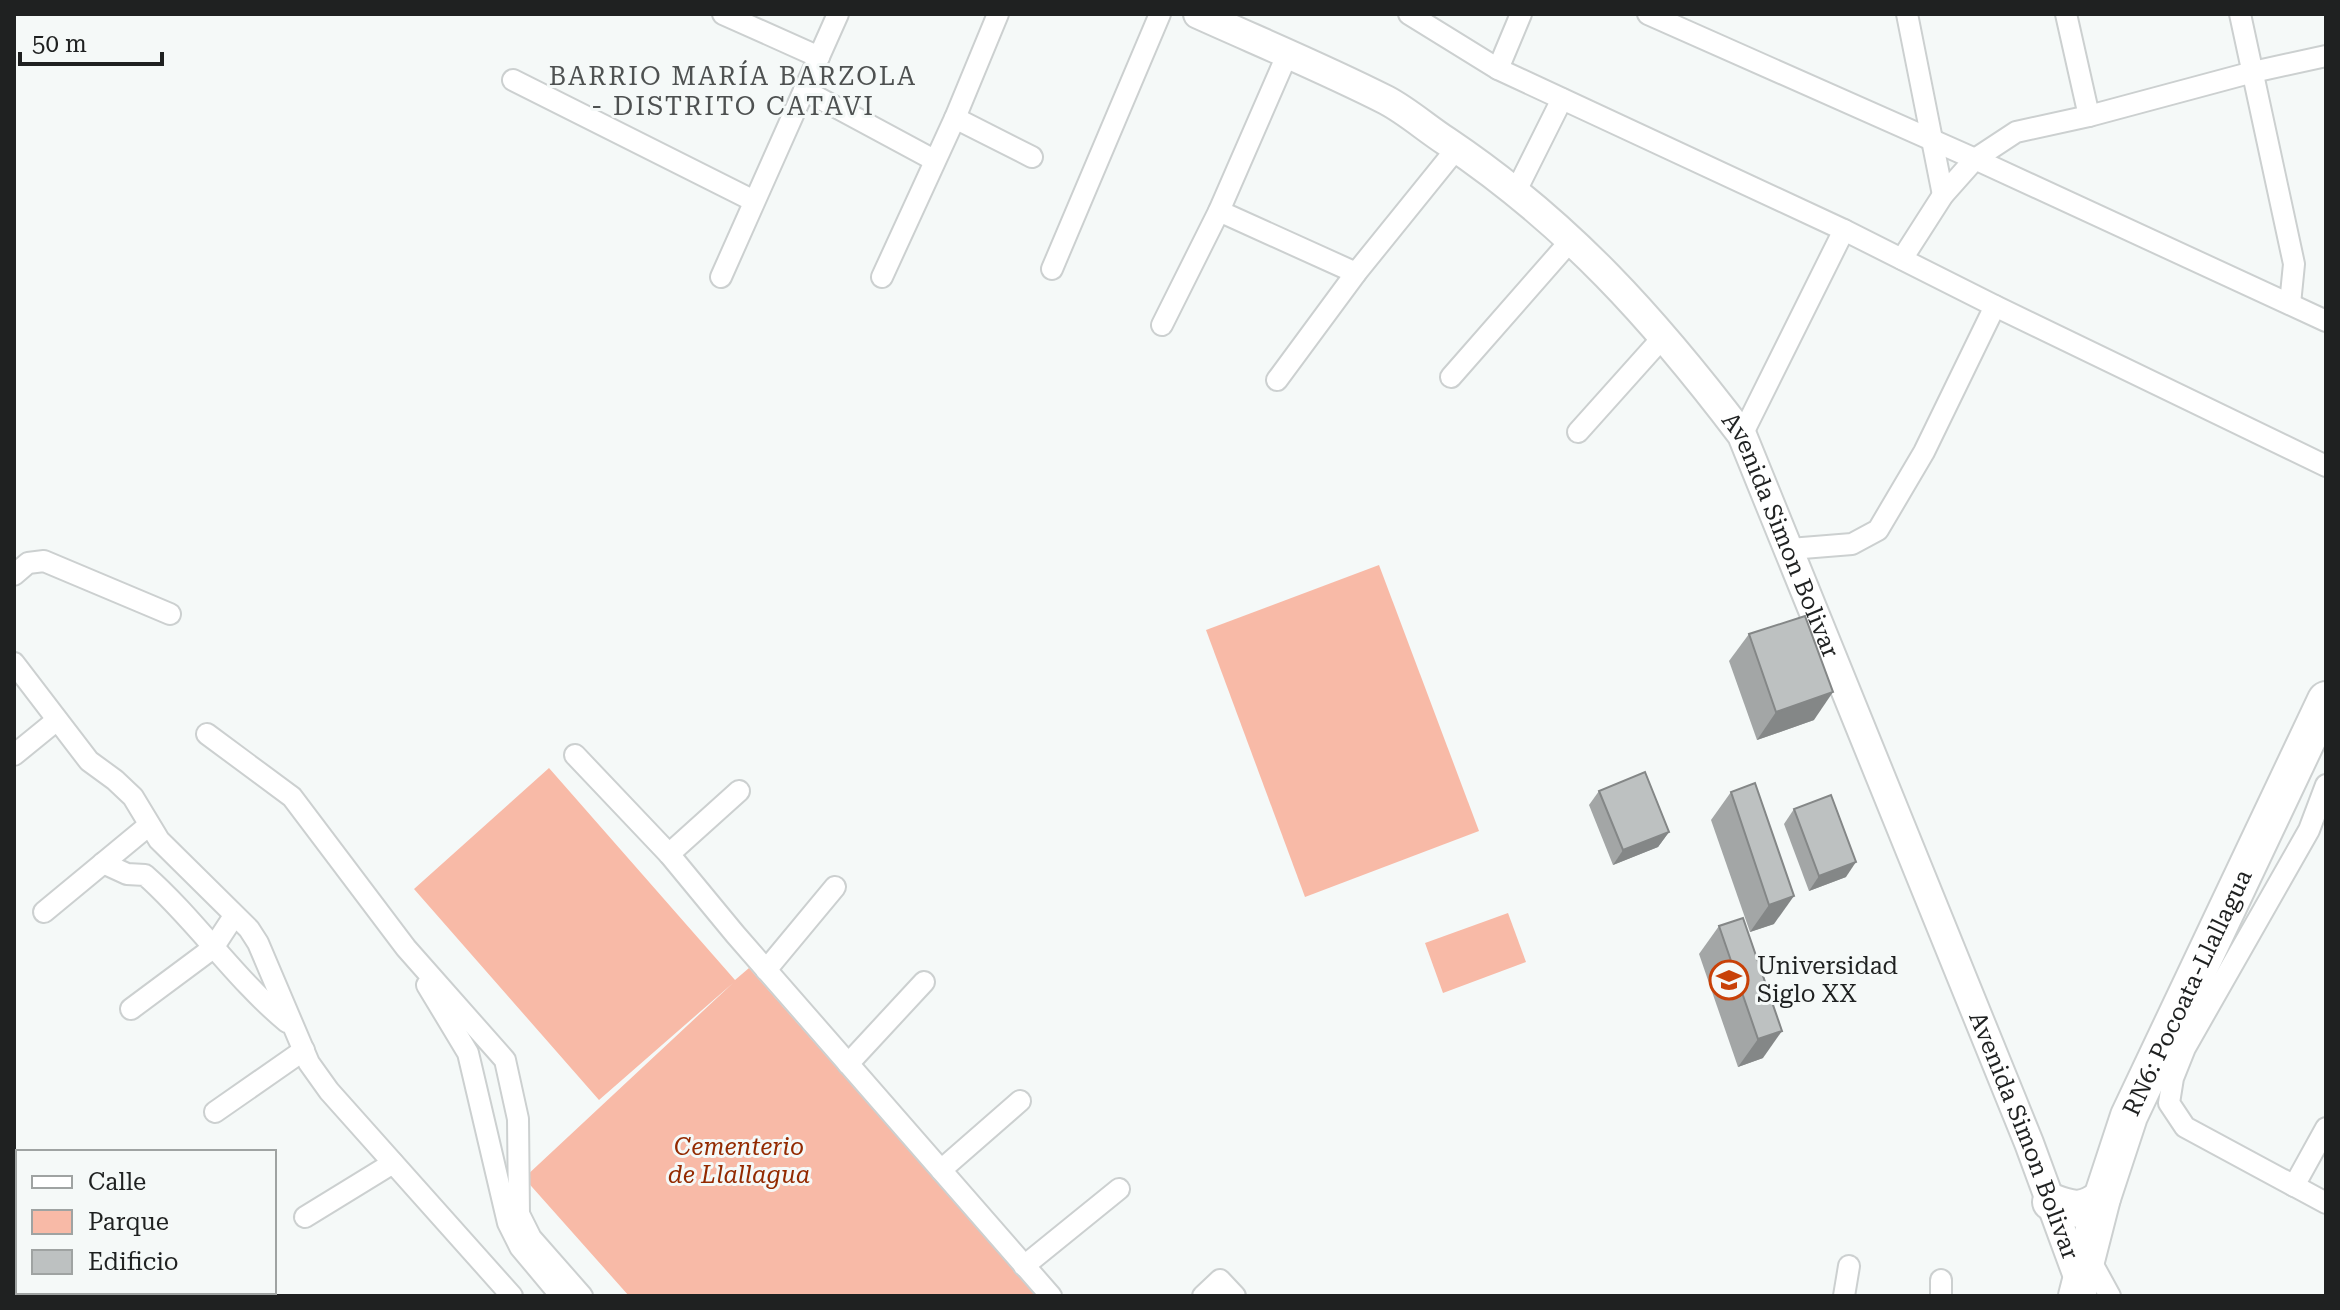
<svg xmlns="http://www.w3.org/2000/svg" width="2340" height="1310" font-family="'Roboto Serif',serif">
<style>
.green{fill:#f8baa7}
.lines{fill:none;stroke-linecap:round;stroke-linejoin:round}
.street-casing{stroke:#ccd0d0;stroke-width:24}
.secondary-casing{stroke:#ccd0d0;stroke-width:32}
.highway-casing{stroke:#ccd0d0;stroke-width:40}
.street{stroke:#fff;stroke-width:20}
.secondary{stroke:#fff;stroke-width:28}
.highway{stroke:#fff;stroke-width:36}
.wall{fill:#a3a6a6}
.shaded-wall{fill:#848787}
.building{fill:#bdc1c1;stroke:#848787;stroke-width:2}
.labels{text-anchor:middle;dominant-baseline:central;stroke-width:6;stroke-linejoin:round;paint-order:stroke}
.street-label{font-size:24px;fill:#1f2121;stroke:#f5f9f8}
.poi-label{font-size:24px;fill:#1f2121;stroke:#f5f9f8;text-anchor:start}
.park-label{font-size:24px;font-style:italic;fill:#932a00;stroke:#f5f9f8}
.neighbourhood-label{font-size:26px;letter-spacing:2px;fill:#4e5151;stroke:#f5f9f8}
</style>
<rect width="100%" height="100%" fill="#f5f9f8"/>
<g class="green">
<polygon points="1379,565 1479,831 1305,897 1206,630"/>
<polygon points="549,768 735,980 749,968 1037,1296 629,1296 524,1178 733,983 599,1100 414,889"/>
<polygon points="1508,913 1526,962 1443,993 1425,943"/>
</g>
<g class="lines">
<g class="street-casing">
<g id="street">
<polyline points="723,14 819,57"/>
<polyline points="1409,14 1498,69 1844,230 1995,306 2326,466"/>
<polyline points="1648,14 1975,159 2326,321"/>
<polyline points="1907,14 1943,195"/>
<polyline points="2066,14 2089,116"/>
<polyline points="2240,14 2294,264 2290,304"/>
<polyline points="1498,69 1521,14"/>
<polyline points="513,80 754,201"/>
<polyline points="804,90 934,160"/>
<polyline points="955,118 1032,157"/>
<polyline points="1516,191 1562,99"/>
<polyline points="1219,211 1356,273"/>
<polyline points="1902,259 1943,195 1975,159 2016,132 2089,116 2253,72 2326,56"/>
<polyline points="1052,269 1160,14"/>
<polyline points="721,277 838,14"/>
<polyline points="882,277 955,118 998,14"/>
<polyline points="1162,325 1219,211 1287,55"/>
<polyline points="1451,377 1572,239"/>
<polyline points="1277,380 1356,273 1457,148"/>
<polyline points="1578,432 1664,336"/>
<polyline points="1742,435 1844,230"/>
<polyline points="1790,549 1852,544 1878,530 1924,452 1995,306"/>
<polyline points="14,575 28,563 44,561 170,614"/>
<polyline points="14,663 89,761 115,780 133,797 159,840 249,929 258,943 309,1063 329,1091 512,1296"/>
<polyline points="207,734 292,797 406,948 505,1060 518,1119 519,1214 531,1238 582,1296"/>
<polyline points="14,755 57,720"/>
<polyline points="575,755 669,854 735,934 1051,1296"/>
<polyline points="2326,785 2309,830 2185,1048 2173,1078 2169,1103 2185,1127 2326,1203"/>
<polyline points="669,854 739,791"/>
<path d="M103,863L127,874L145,875C196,920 234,978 287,1022"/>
<polyline points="44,912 148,826"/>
<polyline points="766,970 835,887"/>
<polyline points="427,985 468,1053 508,1223 520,1247 561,1296"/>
<polyline points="131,1009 213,948 234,916"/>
<polyline points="848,1064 924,982"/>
<polyline points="215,1112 304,1050"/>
<polyline points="941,1170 1020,1101"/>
<polyline points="2294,1186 2326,1128"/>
<polyline points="305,1217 393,1163"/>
<polyline points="2087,1254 2110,1296"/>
<polyline points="1024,1266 1119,1189"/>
<polyline points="1941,1280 1941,1296"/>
<polyline points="1203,1296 1220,1280 1235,1296"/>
<polyline points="1844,1296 1849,1266"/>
</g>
</g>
<g class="secondary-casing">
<g id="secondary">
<path id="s1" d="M1198,14C1260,42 1325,69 1386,100C1407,111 1426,128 1446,141C1568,223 1654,319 1742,435L2029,1143L2080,1282"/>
</g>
</g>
<g class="highway-casing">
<g id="highway">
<path d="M2051,1202C2072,1210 2083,1213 2102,1198"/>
<path id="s2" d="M2077,1296L2102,1198L2129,1116L2326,700"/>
</g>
</g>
<use href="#street" class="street"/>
<use href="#secondary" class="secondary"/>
<use href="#highway" class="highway"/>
</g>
<g class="wall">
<polygon points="1749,634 1814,720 1757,740 1729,661"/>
<polygon points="1755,783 1774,924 1750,932 1711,820 1731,792"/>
<polygon points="1599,791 1669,832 1658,847 1613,865 1589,805"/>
<polygon points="1794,809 1846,877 1809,891 1784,824"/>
<polygon points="1743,918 1763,1058 1738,1067 1699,954 1719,926"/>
</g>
<g class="shaded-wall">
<polygon points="1833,692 1814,720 1757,740 1776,712"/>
<polygon points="1669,832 1658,847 1613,865 1623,850"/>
<polygon points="1856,862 1846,877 1809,891 1819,876"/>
<polygon points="1794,896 1774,924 1750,932 1769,905"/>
<polygon points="1782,1031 1763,1058 1738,1067 1758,1039"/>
</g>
<g class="building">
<polygon points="1805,616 1833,692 1776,712 1749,634"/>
<polygon points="1645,772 1669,832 1623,850 1599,791"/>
<polygon points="1755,783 1794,896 1769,905 1731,792"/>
<polygon points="1831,795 1856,862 1819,876 1794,809"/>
<polygon points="1743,918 1782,1031 1758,1039 1719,926"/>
</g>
<defs>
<g id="university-ring" transform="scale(2)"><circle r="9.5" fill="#f5f9f8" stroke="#c84108" stroke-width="1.5"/><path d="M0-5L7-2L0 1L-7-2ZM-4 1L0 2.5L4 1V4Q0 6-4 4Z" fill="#c84108"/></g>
</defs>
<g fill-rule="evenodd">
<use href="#university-ring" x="1729" y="980"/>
</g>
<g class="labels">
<g class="street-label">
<text stroke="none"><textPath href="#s1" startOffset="806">Avenida Simon Bolivar</textPath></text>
<text stroke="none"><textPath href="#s2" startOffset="324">RN6: Pocoata-Llallagua</textPath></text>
<text stroke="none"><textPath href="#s1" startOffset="1454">Avenida Simon Bolivar</textPath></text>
</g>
<g class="poi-label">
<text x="1757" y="966">Universidad<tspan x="1757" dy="28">Siglo XX</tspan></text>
</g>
<g class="park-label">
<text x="739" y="1147">Cementerio<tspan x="739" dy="28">de Llallagua</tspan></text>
</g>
<g class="neighbourhood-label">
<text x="733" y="76">BARRIO MARÍA BARZOLA<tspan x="733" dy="30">- DISTRITO CATAVI</tspan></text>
</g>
</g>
<rect width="2340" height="1310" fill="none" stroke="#1f2121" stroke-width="32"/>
<rect x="16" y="1150" width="260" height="144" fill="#f5f9f8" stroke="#9fa3a2" stroke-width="2"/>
<rect x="32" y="1176" width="40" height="12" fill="#ffffff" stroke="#9fa3a2" stroke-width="2"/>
<text x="88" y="1190" font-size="24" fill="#1f2121">Calle</text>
<rect x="32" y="1210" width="40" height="24" fill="#f8baa7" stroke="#9fa3a2" stroke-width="2"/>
<text x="88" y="1230" font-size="24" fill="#1f2121">Parque</text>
<rect x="32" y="1250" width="40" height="24" fill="#bdc1c1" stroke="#9fa3a2" stroke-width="2"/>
<text x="88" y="1270" font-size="24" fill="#1f2121">Edificio</text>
<path d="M20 52v12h142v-12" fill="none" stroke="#1f2121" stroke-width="4"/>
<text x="32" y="52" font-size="24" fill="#1f2121" stroke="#f5f9f8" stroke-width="6" paint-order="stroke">50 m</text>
</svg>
